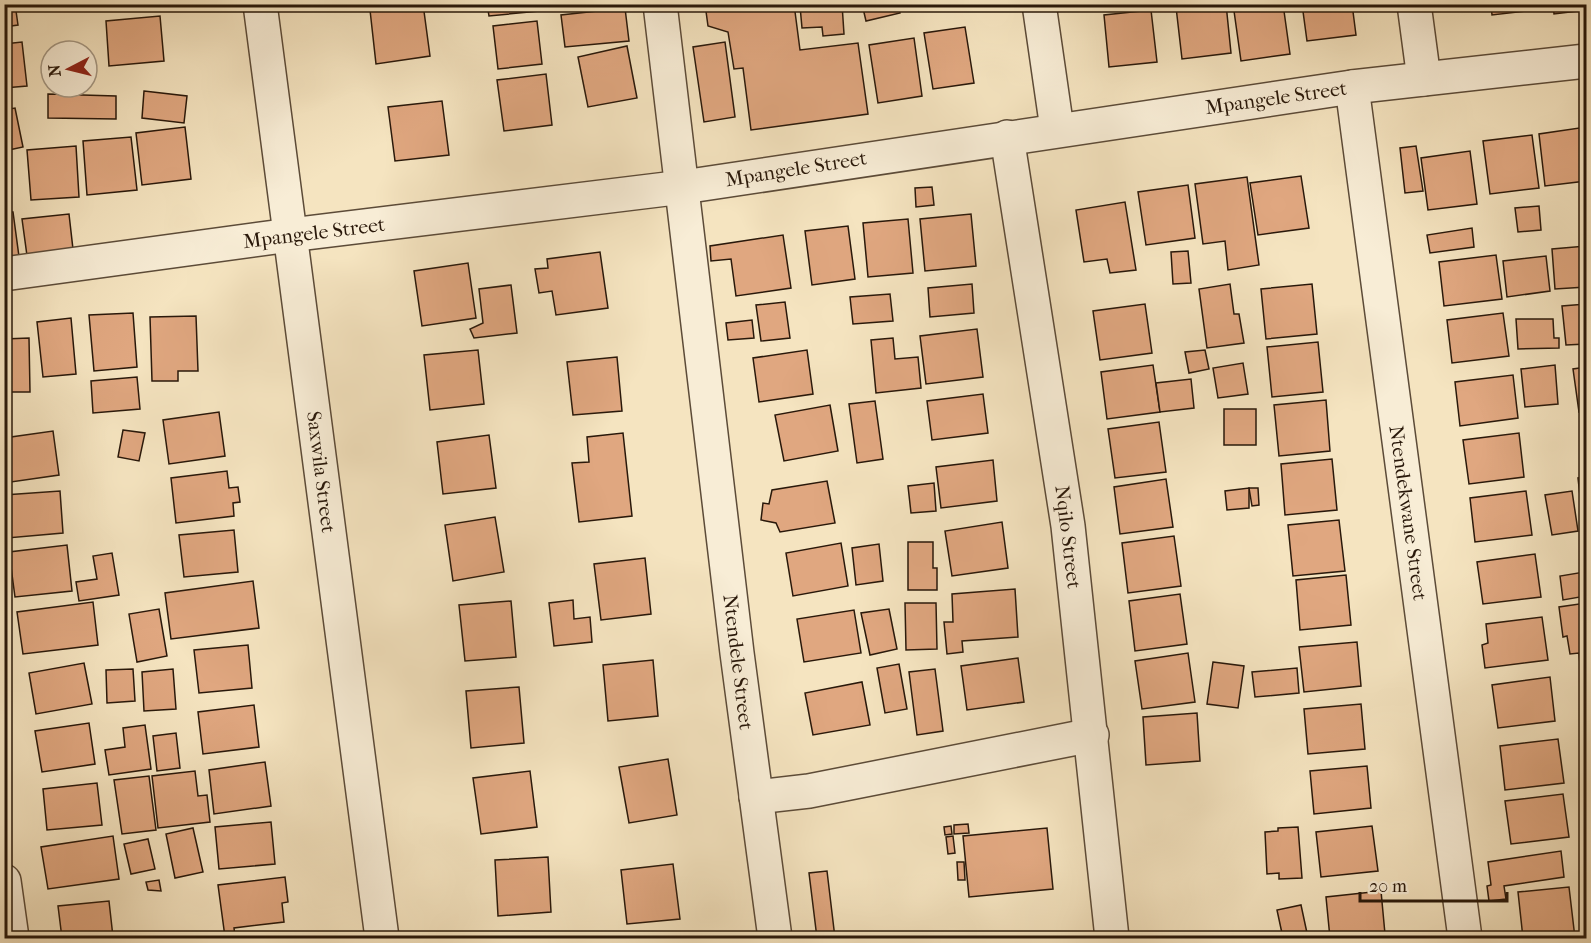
<svg xmlns="http://www.w3.org/2000/svg" width="1591" height="943" font-family="'IM FELL French Canon',serif">
<style>
.building{fill:#e0a780;stroke:#29180a;stroke-width:1.5}
.lines{fill:none;stroke-linecap:round;stroke-linejoin:round}
.minor-casing{stroke:#5c4b38;stroke-width:36}
.minor{stroke:#f8edd6;stroke-width:33}
.labels{text-anchor:middle;dominant-baseline:central;stroke-width:5;stroke-linejoin:round;paint-order:stroke}
.street-label{font-size:20px;fill:#29180a;stroke:#f8edd6}
</style>
<rect width="100%" height="100%" fill="#f5e4c0"/>
<filter id="stains"><feTurbulence type="fractalNoise" baseFrequency=".00333" numOctaves="4"/><feColorMatrix values="0 0 0 0 .2 0 0 0 0 .09 0 0 0 0 .02 0 0 0 .5 -.17"/></filter>
<radialGradient id="worn" r=".72"><stop offset=".6" stop-color="#630" stop-opacity="0"/><stop offset="1" stop-color="#630" stop-opacity=".3"/></radialGradient>
<g class="building">
<polygon points="4,4 15,4 18,25 4,27"/>
<polygon points="104,4 143,4 105,9"/>
<polygon points="412,4 423,4 430,56 376,64 370,10"/>
<polygon points="487,4 538,4 539,11 489,16"/>
<polygon points="705,4 794,4 800,50 858,43 868,114 751,130 743,68 734,69 728,32 708,26"/>
<polygon points="842,4 844,34 823,36 822,27 802,28 800,6"/>
<polygon points="862,4 898,4 900,13 866,21"/>
<polygon points="1200,4 1226,4 1231,53 1182,59 1176,7"/>
<polygon points="1283,4 1290,54 1241,61 1234,11"/>
<polygon points="1302,4 1352,4 1356,35 1307,41"/>
<polygon points="1491,4 1543,4 1543,9 1492,15"/>
<polygon points="1553,4 1586,4 1586,10 1554,14"/>
<polygon points="625,8 629,41 565,47 561,15"/>
<polygon points="1151,10 1157,62 1109,67 1104,15"/>
<polygon points="160,16 164,61 109,66 106,21"/>
<polygon points="537,21 542,64 498,69 493,26"/>
<polygon points="965,27 974,83 933,89 924,33"/>
<polygon points="914,38 922,96 878,103 869,45"/>
<polygon points="22,42 27,86 4,88 4,44"/>
<polygon points="725,42 735,117 704,122 693,47"/>
<polygon points="627,46 637,98 588,107 578,57"/>
<polygon points="546,74 552,125 504,131 497,80"/>
<polygon points="144,91 187,96 184,123 142,118"/>
<polygon points="48,94 116,96 116,119 48,118"/>
<polygon points="442,101 449,155 395,161 388,107"/>
<polygon points="15,108 23,147 4,151 4,110"/>
<polygon points="185,127 191,179 142,185 136,133"/>
<polygon points="1586,127 1586,181 1545,186 1539,134"/>
<polygon points="1532,135 1539,188 1490,194 1483,141"/>
<polygon points="131,137 137,190 87,195 83,141"/>
<polygon points="76,146 79,197 31,200 27,150"/>
<polygon points="1416,146 1423,191 1405,193 1400,148"/>
<polygon points="1470,151 1477,204 1428,210 1421,158"/>
<polygon points="1301,176 1309,228 1258,235 1250,183"/>
<polygon points="1247,177 1259,265 1228,270 1225,241 1203,244 1195,184"/>
<polygon points="1188,185 1195,238 1146,245 1138,192"/>
<polygon points="932,187 934,205 916,207 915,188"/>
<polygon points="1125,202 1136,270 1110,273 1107,259 1084,262 1076,210"/>
<polygon points="1539,206 1541,230 1518,232 1515,208"/>
<polygon points="4,212 13,212 20,264 4,266"/>
<polygon points="69,214 74,258 28,263 22,219"/>
<polygon points="971,214 976,266 925,271 920,219"/>
<polygon points="908,219 913,273 868,277 863,223"/>
<polygon points="848,226 855,279 812,285 805,231"/>
<polygon points="1472,228 1474,247 1430,253 1427,235"/>
<polygon points="783,235 791,288 736,296 731,259 711,261 710,246"/>
<polygon points="1586,246 1586,287 1555,289 1552,249"/>
<polygon points="1188,251 1191,283 1173,284 1171,252"/>
<polygon points="600,252 608,308 556,315 552,291 539,293 535,269 548,268 547,259"/>
<polygon points="1496,255 1502,299 1444,306 1439,262"/>
<polygon points="1546,256 1550,291 1507,297 1503,261"/>
<polygon points="468,263 476,318 422,326 414,271"/>
<polygon points="972,284 974,313 930,317 928,288"/>
<polygon points="1230,284 1234,314 1239,314 1244,343 1207,348 1199,289"/>
<polygon points="1312,284 1317,334 1266,339 1261,289"/>
<polygon points="511,285 517,333 474,338 470,329 483,323 479,289"/>
<polygon points="890,294 893,321 853,324 850,297"/>
<polygon points="785,302 790,338 761,341 756,305"/>
<polygon points="1145,304 1152,353 1100,360 1093,311"/>
<polygon points="1586,304 1586,344 1566,345 1562,306"/>
<polygon points="133,313 137,367 94,371 89,315"/>
<polygon points="1503,313 1509,356 1452,363 1447,320"/>
<polygon points="196,316 198,371 178,371 178,381 152,381 150,317"/>
<polygon points="71,318 76,374 43,377 37,322"/>
<polygon points="1516,319 1553,319 1554,338 1559,338 1559,348 1518,349"/>
<polygon points="752,320 754,338 728,340 726,323"/>
<polygon points="977,329 983,377 926,384 920,336"/>
<polygon points="29,338 30,392 4,392 4,339"/>
<polygon points="893,338 895,359 918,357 921,388 876,393 871,340"/>
<polygon points="1318,342 1323,392 1272,397 1267,347"/>
<polygon points="478,350 484,404 430,410 424,355"/>
<polygon points="807,350 813,394 759,402 753,358"/>
<polygon points="1205,350 1209,369 1189,373 1185,352"/>
<polygon points="617,357 622,411 573,415 567,362"/>
<polygon points="1243,363 1248,394 1218,398 1213,368"/>
<polygon points="1153,365 1160,412 1107,419 1101,372"/>
<polygon points="1555,365 1558,404 1525,407 1521,369"/>
<polygon points="1586,367 1586,410 1579,412 1573,369"/>
<polygon points="1513,375 1518,418 1460,426 1455,382"/>
<polygon points="137,377 140,409 93,413 91,381"/>
<polygon points="1191,379 1194,408 1160,412 1156,383"/>
<polygon points="983,394 988,433 932,440 927,401"/>
<polygon points="1326,400 1330,451 1279,456 1274,405"/>
<polygon points="875,401 883,459 857,463 849,404"/>
<polygon points="830,405 838,451 784,461 775,415"/>
<rect x="1224" y="409" width="32" height="36"/>
<polygon points="219,412 225,456 169,464 163,420"/>
<polygon points="1159,422 1166,472 1115,478 1108,429"/>
<polygon points="123,430 145,433 139,461 118,457"/>
<polygon points="53,431 59,475 4,483 4,438"/>
<polygon points="623,433 632,516 579,522 572,463 589,462 587,437"/>
<polygon points="1519,433 1524,477 1469,484 1463,440"/>
<polygon points="489,435 496,488 443,494 437,442"/>
<polygon points="1332,459 1337,510 1285,515 1281,464"/>
<polygon points="993,460 997,501 941,508 936,467"/>
<polygon points="227,471 229,488 238,487 240,502 233,503 234,516 176,523 171,478"/>
<polygon points="1586,477 1586,531 1584,532 1578,478"/>
<polygon points="1166,479 1173,527 1120,534 1114,487"/>
<polygon points="827,481 835,523 780,532 776,523 761,520 763,503 769,504 772,490"/>
<polygon points="934,483 936,511 911,513 908,486"/>
<polygon points="1249,488 1258,488 1259,505 1252,506"/>
<polygon points="1249,488 1249,508 1227,510 1225,491"/>
<polygon points="60,491 63,533 7,538 4,495"/>
<polygon points="1526,491 1532,535 1475,542 1470,498"/>
<polygon points="1572,491 1578,531 1552,535 1545,495"/>
<polygon points="495,517 504,572 453,581 445,525"/>
<polygon points="1339,520 1345,571 1293,576 1288,525"/>
<polygon points="1002,522 1008,568 952,576 945,531"/>
<polygon points="234,530 238,572 184,577 179,535"/>
<polygon points="1174,536 1181,586 1128,593 1122,543"/>
<polygon points="908,542 933,542 933,568 937,568 937,590 908,590"/>
<polygon points="841,543 848,586 793,596 786,553"/>
<polygon points="879,544 883,581 856,585 852,548"/>
<polygon points="67,545 72,591 15,597 9,552"/>
<polygon points="112,553 119,595 79,601 76,582 97,579 93,556"/>
<polygon points="1535,554 1541,597 1483,604 1477,562"/>
<polygon points="645,558 651,614 601,620 594,564"/>
<polygon points="1584,572 1586,596 1563,600 1560,576"/>
<polygon points="1346,575 1351,625 1300,630 1296,580"/>
<polygon points="253,581 259,628 171,639 165,593"/>
<polygon points="1015,589 1018,637 962,641 963,652 947,654 944,622 953,622 952,594"/>
<polygon points="1180,594 1187,644 1135,651 1129,601"/>
<polygon points="573,600 574,619 590,617 592,642 554,646 549,603"/>
<polygon points="511,601 516,657 465,661 459,605"/>
<polygon points="93,602 98,645 23,654 17,612"/>
<polygon points="905,603 936,603 937,649 906,650"/>
<polygon points="1586,603 1586,664 1580,665 1579,653 1570,654 1567,636 1563,637 1559,607"/>
<polygon points="159,609 167,656 137,662 129,614"/>
<polygon points="889,609 897,649 870,655 861,613"/>
<polygon points="854,610 861,653 804,662 797,619"/>
<polygon points="1542,617 1548,660 1485,668 1482,645 1488,643 1486,624"/>
<polygon points="1357,642 1361,686 1304,692 1299,647"/>
<polygon points="248,645 252,688 199,693 194,650"/>
<polygon points="1188,653 1195,702 1142,709 1135,661"/>
<polygon points="1018,658 1024,702 967,710 961,666"/>
<polygon points="653,660 658,716 608,721 603,665"/>
<polygon points="1213,662 1244,666 1238,708 1207,704"/>
<polygon points="84,663 92,704 36,714 29,673"/>
<polygon points="899,664 907,709 885,713 877,668"/>
<polygon points="1297,668 1299,693 1255,697 1252,672"/>
<polygon points="133,669 135,701 107,703 106,670"/>
<polygon points="173,669 176,709 144,711 142,672"/>
<polygon points="935,669 943,731 917,735 909,672"/>
<polygon points="1550,677 1555,721 1498,728 1492,685"/>
<polygon points="862,682 870,725 813,735 805,693"/>
<polygon points="519,687 524,743 471,748 466,691"/>
<polygon points="1361,704 1365,749 1308,754 1304,709"/>
<polygon points="254,705 259,747 203,754 198,712"/>
<polygon points="1197,713 1200,761 1146,765 1143,717"/>
<polygon points="89,723 95,764 42,772 35,731"/>
<polygon points="145,725 151,769 109,775 105,750 125,747 123,728"/>
<polygon points="176,733 180,768 157,771 153,736"/>
<polygon points="1558,739 1564,783 1505,790 1500,746"/>
<polygon points="1586,756 1586,779 1584,780 1581,757"/>
<polygon points="668,759 677,815 629,823 619,767"/>
<polygon points="265,762 271,806 214,814 209,770"/>
<polygon points="1367,766 1371,808 1314,814 1310,771"/>
<polygon points="195,771 198,796 207,795 210,822 158,828 152,776"/>
<polygon points="530,771 537,827 481,834 473,778"/>
<polygon points="149,776 156,830 122,834 114,780"/>
<polygon points="97,783 102,825 47,830 43,789"/>
<polygon points="1563,794 1569,837 1511,844 1505,801"/>
<polygon points="271,822 275,864 219,869 215,827"/>
<polygon points="968,824 969,833 954,834 954,825"/>
<polygon points="951,826 952,834 945,835 944,827"/>
<polygon points="1372,826 1378,871 1321,877 1316,832"/>
<polygon points="1298,827 1302,878 1279,879 1279,873 1267,874 1265,832 1278,831 1278,828"/>
<polygon points="193,828 203,872 175,878 166,834"/>
<polygon points="1047,828 1053,889 969,897 963,836"/>
<polygon points="113,836 119,879 48,889 41,847"/>
<polygon points="953,836 955,853 948,854 946,837"/>
<polygon points="148,839 155,869 131,874 124,844"/>
<polygon points="1561,851 1564,877 1504,886 1506,899 1489,901 1487,886 1491,885 1488,862"/>
<polygon points="548,857 551,912 498,916 495,860"/>
<polygon points="957,862 964,862 965,880 958,880"/>
<polygon points="673,864 680,919 627,924 621,870"/>
<polygon points="827,871 835,938 817,938 809,873"/>
<polygon points="285,877 288,902 282,903 284,922 234,928 235,936 225,937 218,885"/>
<polygon points="159,880 161,891 148,890 146,882"/>
<polygon points="1569,887 1575,938 1523,938 1518,892"/>
<polygon points="1381,891 1385,934 1330,938 1326,897"/>
<polygon points="1586,897 1586,938 1581,898"/>
<polygon points="109,901 113,937 62,938 58,906"/>
<polygon points="1301,905 1307,933 1283,938 1277,910"/>
</g>
<g class="lines">
<g class="minor-casing">
<g id="minor">
<polyline points="260,4 382,938"/>
<polyline points="660,4 737,653 775,938"/>
<polyline points="1039,4 1057,129"/>
<polyline points="1414,4 1424,79"/>
<polyline points="1352,87 1465,938"/>
<polyline points="1007,137 1068,526 1112,938"/>
<polyline points="4,274 290,235 683,187 1352,87 1586,61"/>
<polyline points="756,797 809,791 1092,735"/>
<polyline points="4,881 12,938"/>
</g>
</g>
<use href="#minor" class="minor"/>
</g>
<g class="labels">
<g class="street-label">
<text transform="translate(1276 98) rotate(-8)">Mpangele Street</text>
<text transform="translate(796 169) rotate(-9)">Mpangele Street</text>
<text transform="translate(314 233) rotate(-7)">Mpangele Street</text>
<text transform="translate(321 472) rotate(83)">Saxwila Street</text>
<text transform="translate(1408 513) rotate(82)">Ntendekwane Street</text>
<text transform="translate(1068 537) rotate(83)">Nqilo Street</text>
<text transform="translate(738 662) rotate(83)">Ntendele Street</text>
</g>
</g>
<rect width="1591" height="943" fill="none" stroke="#f5e4c0" stroke-width="24"/>
<rect x="6" y="6" width="1579" height="931" fill="none" stroke="#29180a" stroke-width="3"/>
<rect x="12" y="12" width="1567" height="919" fill="none" stroke="#29180a" stroke-width="1.5"/>
<g transform="translate(69 69) rotate(263)"><circle r="28" fill="#f8edd6" stroke="#a59884" stroke-width="1.5"/>
<path d="M0-4.5L10 22L0 15L-10 22Z" fill="#8f2418"/>
<text y="-9" font-size="16" font-weight="bold" text-anchor="middle" fill="#29180a">N</text>
</g>
<path d="M1360 892v9h147v-9" fill="none" stroke="#29180a" stroke-width="3"/>
<text x="1369" y="892" font-size="18" fill="#29180a" stroke="#f8edd6" stroke-width="4.5" paint-order="stroke">20 m</text>
<rect width="100%" height="100%" filter="url(#stains)"/>
<rect width="100%" height="100%" fill="url(#worn)"/>
</svg>
